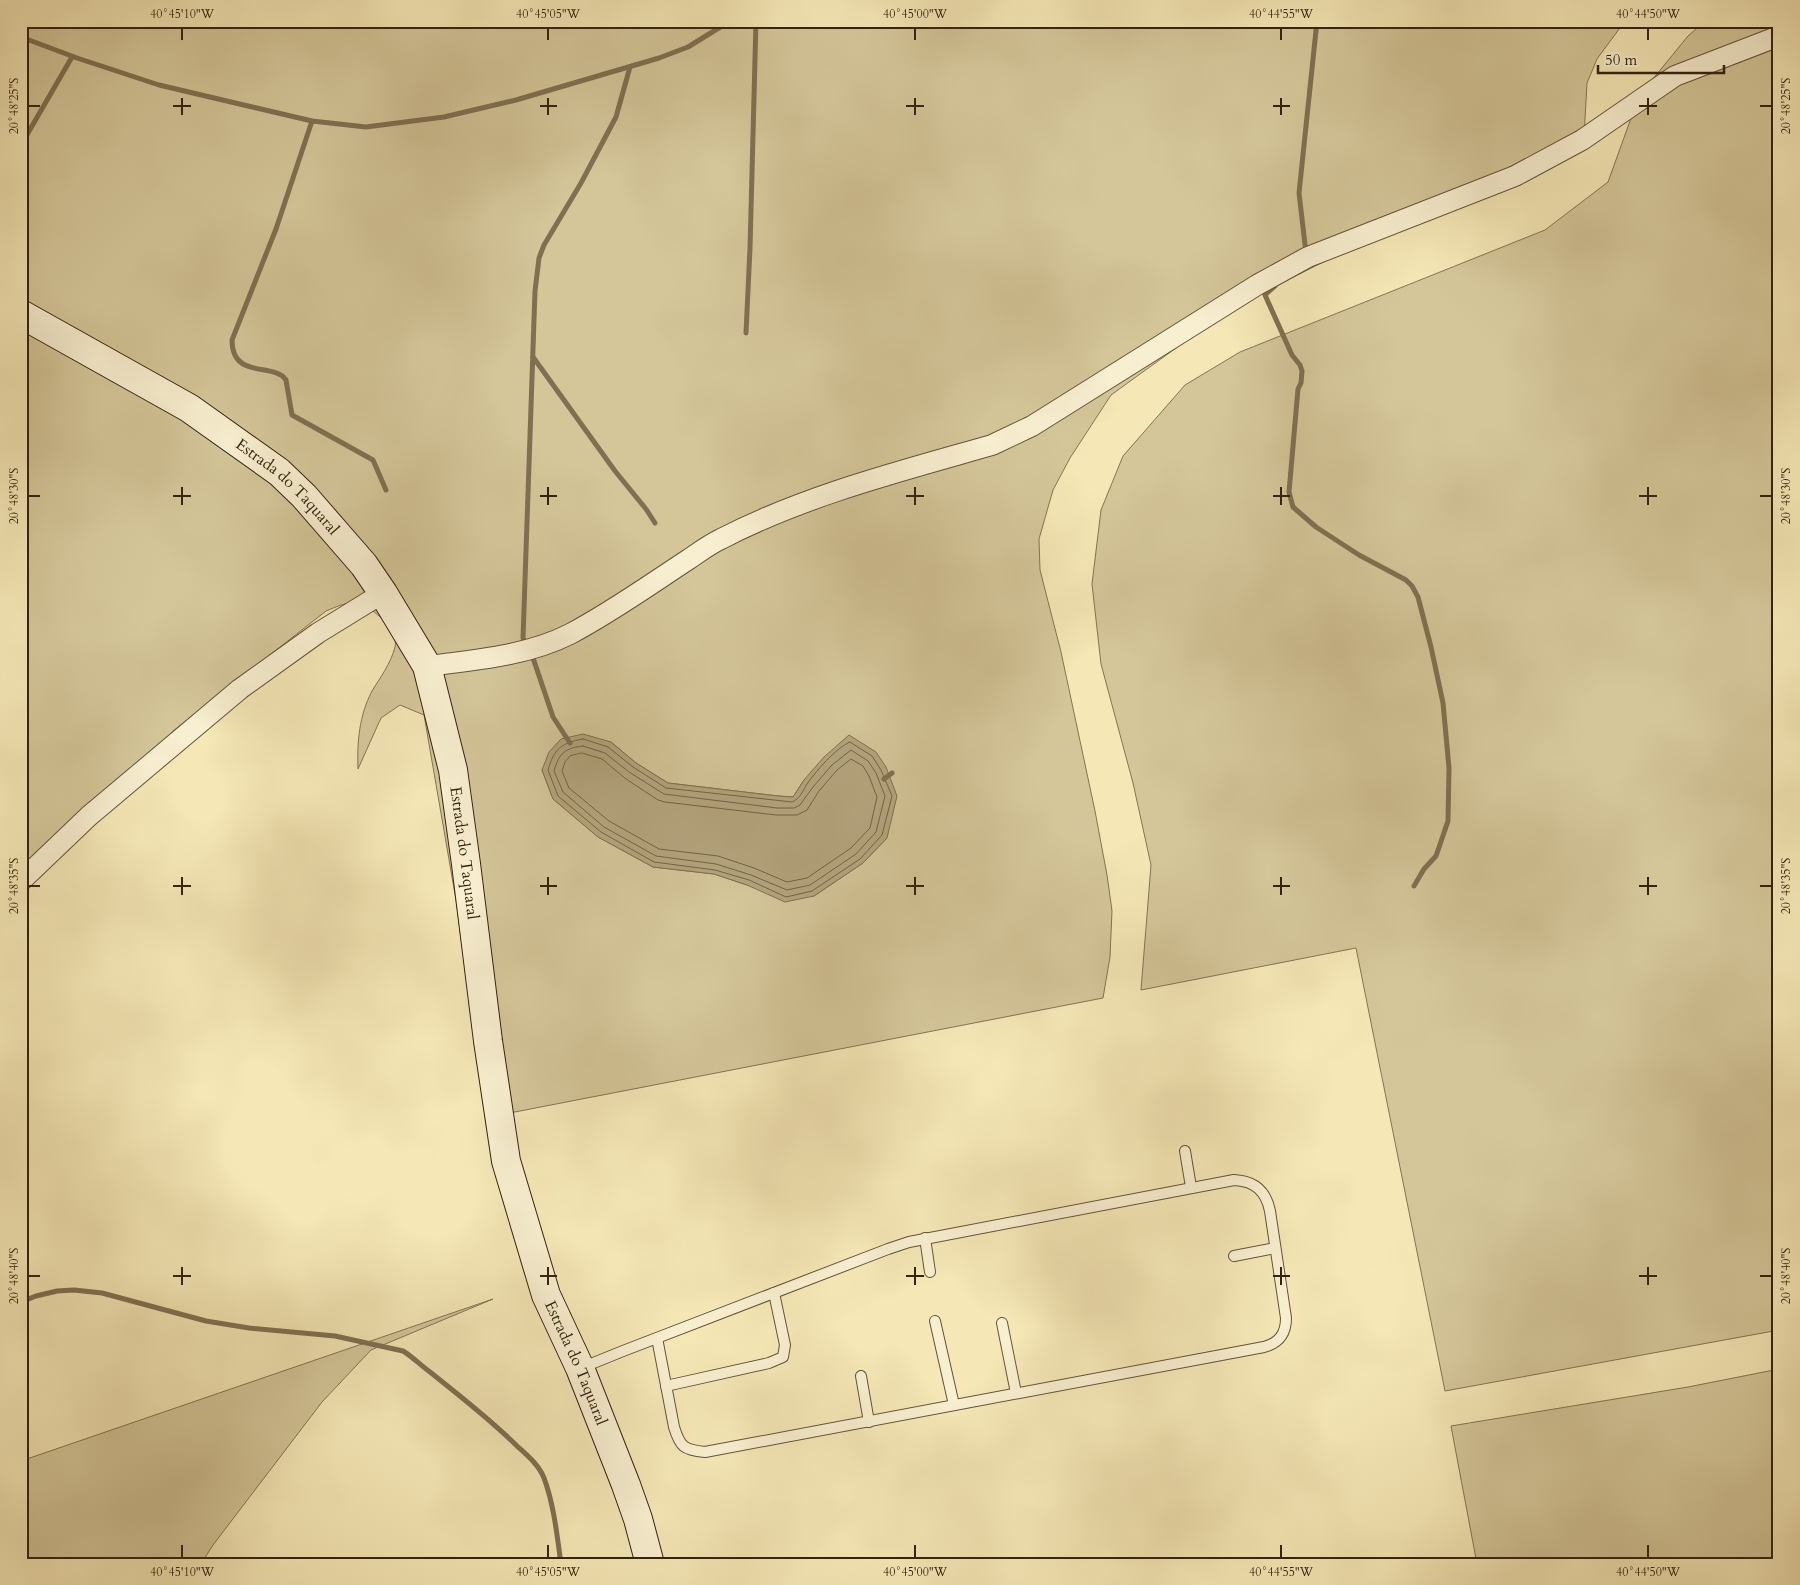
<svg xmlns="http://www.w3.org/2000/svg" width="1800" height="1585" font-family="Cardo,serif">
<style>
.green{fill:#d4c699;stroke:#847454;fill-rule:evenodd}
.water{fill:#b3a47d;stroke:#807051}
.lines{fill:none;stroke-linecap:round;stroke-linejoin:round}
.shore{stroke:#746346;stroke-width:1}
.stream{stroke:#807051;stroke-width:5}
.lane-casing{stroke:#645338;stroke-width:12}
.street-casing{stroke:#645338;stroke-width:22}
.secondary-casing{stroke:#34220e;stroke-width:30}
.lane{stroke:#f8efd0;stroke-width:10}
.street{stroke:#f8efd0;stroke-width:20}
.secondary{stroke:#f8efd0;stroke-width:28}
.ticks{fill:none;stroke:#34220e;stroke-width:2}
.labels{text-anchor:middle;dominant-baseline:central;stroke-width:4.5;stroke-linejoin:round;paint-order:stroke}
.street-label{font-size:16px;fill:#34220e;stroke:#f8efd0}
.neatline{fill:none;stroke:#34220e;stroke-width:2}
.ticks-label{font-size:12px;text-anchor:middle;fill:#34220e}
</style>
<rect width="100%" height="100%" fill="#f5e7b6"/>
<filter id="stains"><feTurbulence type="fractalNoise" baseFrequency=".004" numOctaves="4"/><feColorMatrix values="0 0 0 0 .2 0 0 0 0 .09 0 0 0 0 .02 0 0 0 .5 -.17"/></filter>
<radialGradient id="worn" r=".72"><stop offset=".6" stop-color="#630" stop-opacity="0"/><stop offset="1" stop-color="#630" stop-opacity=".3"/></radialGradient>
<g class="green">
<path d="M21,21H1625L1597,59L1587,83L1584,137L1345,251L1230,309L1111,395L1070,458L1053,490L1039,539L1040,570L1061,652L1095,811L1107,875L1112,911L1110,957L1103,998L489,1117L478,1066L456,900L424,715L400,705L381,718L358,769C357,742 359,716 372,691C380,678 391,663 395,647C399,631 373,607 359,604C347,601 336,607 326,611L173,731L127,792L21,885ZM611,742L636,763L668,783L778,796L793,797L804,780L887,838L863,863L814,896L747,885L714,874L653,867L598,837L553,799L542,770Z"/>
<polygon points="1705,21 1779,21 1779,1330 1445,1391 1356,948 1141,990 1151,865 1133,783 1101,664 1092,584 1101,510 1123,456 1185,385 1240,352 1545,230 1608,182 1639,96 1688,36"/>
<polygon points="493,1299 371,1350 322,1402 213,1545 201,1564 21,1564 21,1461"/>
<polygon points="1779,1369 1779,1564 1477,1564 1451,1426 1688,1387"/>
</g>
<polygon class="water" points="583,734 611,742 636,763 668,783 778,796 793,797 804,780 824,757 849,735 876,752 886,767 897,796 887,838 863,863 814,896 785,902 747,885 714,874 653,867 598,837 553,799 542,770 549,752 561,739"/>
<g class="lines">
<g class="shore">
<path d="M583,739L608,747L633,767L666,788L792,802C800,799 803,790 807,784C816,771 836,748 850,742L872,756L881,770L892,796L882,835L860,859L812,891L786,897L749,880L715,870L654,862L601,832L558,796L548,770C554,749 561,743 583,739Z"/>
<path d="M583,746L605,753L629,772L664,794L777,808H794L800,805L813,787L832,765L851,750L868,761L876,773L885,796L876,832L856,854L810,885L787,890L751,875L716,864L656,856L604,827L563,792L554,771C559,753 565,748 583,746Z"/>
<polygon points="582,753 602,759 626,779 658,800 665,802 776,815 797,815 807,810 819,791 837,770 851,759 863,766 869,776 877,797 870,828 851,848 807,878 787,882 754,868 718,856 659,849 609,821 569,788 562,771 565,762 570,756"/>
</g>
<g class="stream">
<polyline points="21,37 77,58 159,85 312,121 366,127 444,117 516,100 659,58 688,47 730,21"/>
<path d="M312,121L276,229L232,340C232,380 274,362 286,380L292,415L373,460L386,490"/>
<polyline points="21,145 72,57"/>
<polyline points="1306,253 1299,193 1317,21"/>
<polyline points="1275,286 1265,295 1292,355 1300,365 1302,371 1301,383 1298,389 1289,492 1293,507 1316,527 1359,555 1406,580 1412,586 1418,597 1431,647 1443,703 1449,768 1448,821 1436,856 1424,869 1414,886"/>
<polyline points="746,333 750,248 756,21"/>
<polyline points="533,357 615,471 646,509 655,523"/>
<polyline points="527,645 523,638 535,291 539,258 544,245 581,183 616,117 630,67"/>
<polyline points="531,652 553,717 570,743"/>
<polyline points="884,779 892,773"/>
<path d="M21,1302L36,1296L57,1291L74,1290L102,1293L206,1321L249,1328L335,1336L403,1351C413,1357 420,1365 430,1372C460,1396 490,1419 517,1446C527,1455 539,1465 544,1478C554,1505 557,1535 561,1564"/>
</g>
<g class="lane-casing">
<g id="lane">
<polyline points="1185,1151 1191,1187"/>
<polyline points="925,1238 930,1272"/>
<polyline points="1234,1256 1275,1248"/>
<polyline points="935,1321 954,1405"/>
<polyline points="1002,1323 1016,1393"/>
<path d="M581,1368L623,1351L888,1249L909,1242L1234,1180C1255,1181 1266,1191 1270,1211L1286,1318C1286,1334 1279,1343 1264,1347L705,1452C684,1450 680,1447 674,1427L657,1338"/>
<polyline points="861,1376 869,1422"/>
<polyline points="666,1386 769,1363 783,1357 785,1345 774,1293"/>
</g>
</g>
<g class="street-casing">
<g id="street">
<path d="M427,666C474,660 527,656 570,634C610,613 648,586 686,561C697,554 708,545 721,539C806,495 901,471 992,445L1032,426L1257,285L1308,257L1515,176L1582,140L1675,76L1779,36"/>
<polyline points="21,881 89,816 240,689 318,633 383,593"/>
</g>
</g>
<g class="secondary-casing">
<g id="secondary">
<path id="s1" d="M21,314L189,408L279,472L304,496L364,565L383,593L427,666L453,770L466,864L488,1041L506,1161L546,1295L580,1368L626,1485L638,1519L650,1564"/>
</g>
</g>
<use href="#lane" class="lane"/>
<use href="#street" class="street"/>
<use href="#secondary" class="secondary"/>
</g>
<path class="ticks" d="M182,28V40M548,28V40M915,28V40M1281,28V40M1648,28V40M182,98V115M548,98V115M915,98V115M1281,98V115M1648,98V115M28,106H40M173,106H191M540,106H557M906,106H924M1273,106H1290M1639,106H1657M1760,106H1772M182,487V505M548,487V505M915,487V505M1281,487V505M1648,487V505M28,496H40M173,496H191M540,496H557M906,496H924M1273,496H1290M1639,496H1657M1760,496H1772M182,877V895M548,877V895M915,877V895M1281,877V895M1648,877V895M28,886H40M173,886H191M540,886H557M906,886H924M1273,886H1290M1639,886H1657M1760,886H1772M182,1267V1285M548,1267V1285M915,1267V1285M1281,1267V1285M1648,1267V1285M28,1276H40M173,1276H191M540,1276H557M906,1276H924M1273,1276H1290M1639,1276H1657M1760,1276H1772M182,1545V1558M548,1545V1558M915,1545V1558M1281,1545V1558M1648,1545V1558"/>
<g class="labels">
<g class="street-label">
<text stroke="none"><textPath href="#s1" startOffset="319">Estrada do Taquaral</textPath></text>
<text stroke="none"><textPath href="#s1" startOffset="739">Estrada do Taquaral</textPath></text>
<text stroke="none"><textPath href="#s1" startOffset="1264">Estrada do Taquaral</textPath></text>
</g>
</g>
<rect width="1800" height="1585" fill="none" stroke="#f5e7b6" stroke-width="55"/>
<path d="M1598 65v8h126v-8" fill="none" stroke="#34220e" stroke-width="2.5"/>
<text x="1605" y="65" font-size="15" fill="#34220e" stroke="#f8efd0" stroke-width="4" paint-order="stroke">50 m</text>
<rect x="28" y="28" width="1744" height="1530" class="neatline"/>
<g class="ticks-label">
<text x="182" y="18">40°45'10"W</text>
<text x="548" y="18">40°45'05"W</text>
<text x="915" y="18">40°45'00"W</text>
<text x="1281" y="18">40°44'55"W</text>
<text x="1648" y="18">40°44'50"W</text>
<text transform="translate(14 106) rotate(-90)" y="4">20°48'25"S</text>
<text transform="translate(1786 106) rotate(-90)" y="4">20°48'25"S</text>
<text transform="translate(14 496) rotate(-90)" y="4">20°48'30"S</text>
<text transform="translate(1786 496) rotate(-90)" y="4">20°48'30"S</text>
<text transform="translate(14 886) rotate(-90)" y="4">20°48'35"S</text>
<text transform="translate(1786 886) rotate(-90)" y="4">20°48'35"S</text>
<text transform="translate(14 1276) rotate(-90)" y="4">20°48'40"S</text>
<text transform="translate(1786 1276) rotate(-90)" y="4">20°48'40"S</text>
<text x="182" y="1576">40°45'10"W</text>
<text x="548" y="1576">40°45'05"W</text>
<text x="915" y="1576">40°45'00"W</text>
<text x="1281" y="1576">40°44'55"W</text>
<text x="1648" y="1576">40°44'50"W</text>
</g>
<rect width="100%" height="100%" filter="url(#stains)"/>
<rect width="100%" height="100%" fill="url(#worn)"/>
</svg>
